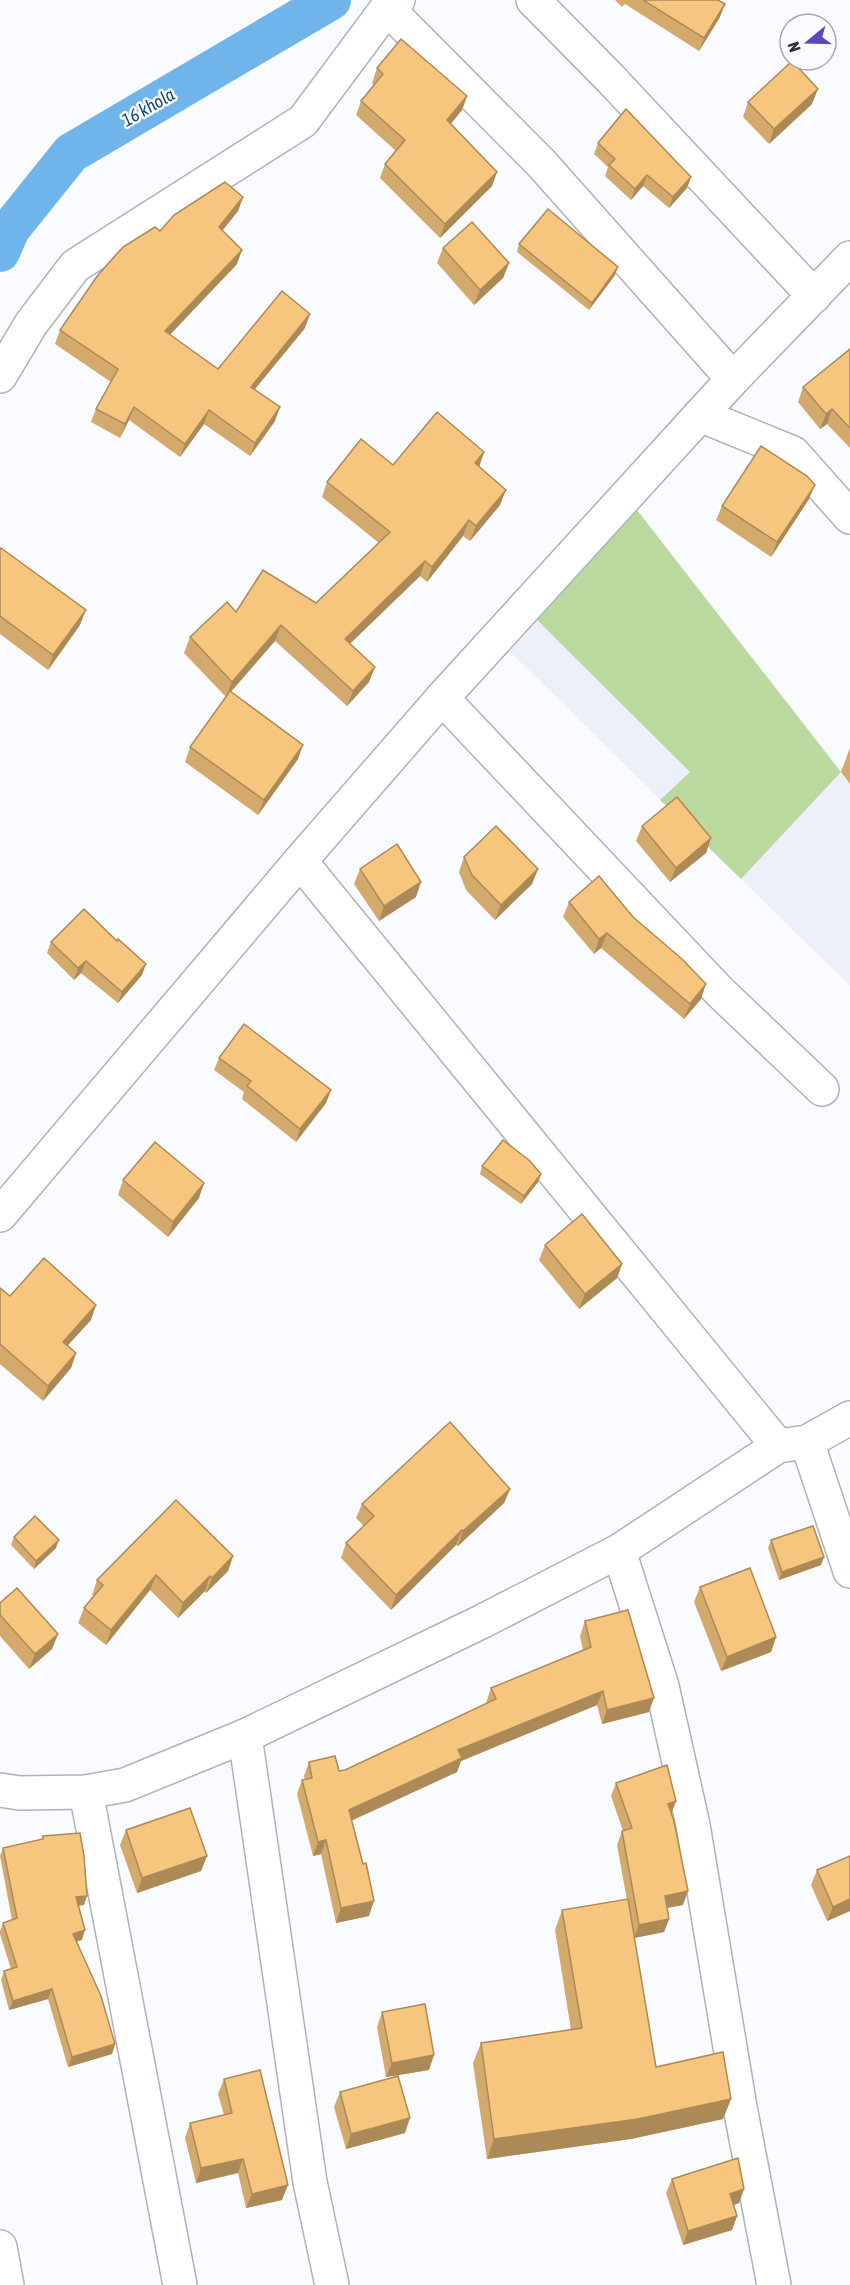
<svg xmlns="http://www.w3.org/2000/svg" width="850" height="2285" font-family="'Asap Condensed',sans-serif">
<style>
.built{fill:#ebf0fb}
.green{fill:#bbd89f}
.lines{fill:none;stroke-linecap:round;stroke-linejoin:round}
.canal{stroke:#6fb4ea;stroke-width:40}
.minor-casing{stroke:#aeb2bd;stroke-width:36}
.tertiary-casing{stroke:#aeb2bd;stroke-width:36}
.minor{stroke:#fff;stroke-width:33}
.tertiary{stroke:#fff;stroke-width:33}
.wall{fill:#d4a96c}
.shaded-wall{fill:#ac8a58}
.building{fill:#f6c57e;stroke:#ac8a58;stroke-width:1.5}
.labels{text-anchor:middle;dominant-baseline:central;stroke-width:5;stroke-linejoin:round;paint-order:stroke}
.water-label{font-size:18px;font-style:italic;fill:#13476b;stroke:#fafbfe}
</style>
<rect width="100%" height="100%" fill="#fafbfe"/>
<polygon class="built" points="626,496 850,784 850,986 496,638"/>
<polygon class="green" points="626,496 841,772 741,879 660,800 690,772 524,607"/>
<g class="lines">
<polyline class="canal" points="0,252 10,229 71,153 331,0"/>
<g class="minor-casing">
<g id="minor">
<polyline points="533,0 610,78 814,296"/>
<polyline points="387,8 542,164 733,379"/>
<polyline points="0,376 31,324 75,266 303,121 387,8 398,0"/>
<polyline points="700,415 793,453 850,517"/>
<polyline points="442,698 720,992 822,1089"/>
<polyline points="300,861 778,1446"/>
<polyline points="807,1442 850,1571"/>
<polyline points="619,1551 662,1686 693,1825 740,2107 774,2285"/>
<polyline points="245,1736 310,2182 332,2285"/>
<polyline points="86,1792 180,2285"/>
<polyline points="0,2247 7,2285"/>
</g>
</g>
<g class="tertiary-casing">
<g id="tertiary">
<polyline points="0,1215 300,861 442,698 733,379 850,258"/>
<polyline points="0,1790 20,1793 86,1792 125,1785 245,1736 483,1621 619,1551 778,1446 807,1442 850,1418"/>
</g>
</g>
<use href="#minor" class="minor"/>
<use href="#tertiary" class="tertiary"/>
</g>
<g class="wall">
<polygon points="615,0 718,0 720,17 699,51 625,4 622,7"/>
<polygon points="377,68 467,96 462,110 451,124 497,172 492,186 440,238 380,178 385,164 396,151 356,115 361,101 374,85 372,83"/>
<polygon points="748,102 812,104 769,144 743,117"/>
<polygon points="598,143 691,177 687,188 669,208 643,186 631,200 605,176 608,167 594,154"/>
<polygon points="243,197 238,211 222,231 237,264 170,335 218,369 305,328 255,389 275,421 250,456 204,424 180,457 129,420 120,438 91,422 96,409 111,382 55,344 60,330 160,231"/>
<polygon points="519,244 615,275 589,310 517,252"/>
<polygon points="443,248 509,263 503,278 474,305 437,263"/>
<polygon points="850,349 850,448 827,424 820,429 798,402 803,387"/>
<polygon points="484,452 479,467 500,505 470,541 463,536 427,582 420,576 350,644 369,682 347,706 275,641 231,692 298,759 258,815 185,762 190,747 226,697 184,653 190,637 236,612 316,603 379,543 322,497 327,482 393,465"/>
<polygon points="809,499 771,557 716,520 722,506"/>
<polygon points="0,550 80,625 48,670 0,634"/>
<polygon points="850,748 850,784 841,772"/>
<polygon points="642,826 711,838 706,853 670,882 636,841"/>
<polygon points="464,857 538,869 532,884 495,920 466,890 459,872"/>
<polygon points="360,869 416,897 379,921 354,884"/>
<polygon points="569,902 701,999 684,1019 601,948 594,954 563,917"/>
<polygon points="51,942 142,975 118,1003 81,973 74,980 47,953"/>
<polygon points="219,1058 331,1090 326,1103 296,1142 242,1099 244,1092 214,1070"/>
<polygon points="482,1166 541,1174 538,1182 521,1204 480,1174"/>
<polygon points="123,1180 199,1198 168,1237 118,1195"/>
<polygon points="545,1245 622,1264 617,1278 579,1309 539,1260"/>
<polygon points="0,1288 10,1296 91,1320 68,1345 76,1353 71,1368 43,1401 0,1364"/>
<polygon points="510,1489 504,1503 458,1546 456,1545 391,1610 341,1558 346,1543 364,1526 356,1518 362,1504"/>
<polygon points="14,1537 56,1548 34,1569 11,1545"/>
<polygon points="771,1540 821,1565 779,1580 768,1548"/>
<polygon points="233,1556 228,1571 206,1593 205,1591 178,1618 150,1590 106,1645 78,1623 84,1608 94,1596 92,1595 97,1580"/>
<polygon points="700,1587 776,1637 771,1652 721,1671 694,1602"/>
<polygon points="0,1603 58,1634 52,1649 29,1669 0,1636"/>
<polygon points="585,1621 649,1712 602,1724 597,1705 461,1761 457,1772 351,1821 369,1916 336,1923 321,1854 313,1856 297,1794 302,1780 305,1780 304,1776 309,1762 339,1771 345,1770 487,1704 486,1703 491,1688 583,1650 580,1636"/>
<polygon points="616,1783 676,1801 671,1814 683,1905 667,1908 669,1919 664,1932 634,1938 656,2067 731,2099 723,2119 631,2139 487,2159 473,2063 481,2043 571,2030 555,1930 562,1910 627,1900 617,1845 622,1831 623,1831 611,1796"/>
<polygon points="126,1830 207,1856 201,1871 137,1893 120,1845"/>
<polygon points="43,1836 84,1905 78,1906 82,1940 77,1941 115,2044 112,2054 68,2067 48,1999 9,2010 1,1980 4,1971 11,1969 0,1934 0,1931 3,1923 12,1920 0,1856 3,1848 41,1840"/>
<polygon points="817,1870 850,1911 827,1921 811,1885"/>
<polygon points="382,2012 429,2070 386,2077 377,2027"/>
<polygon points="224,2079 282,2200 246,2208 238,2173 196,2183 185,2138 190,2123 224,2115 218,2094"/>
<polygon points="340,2092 405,2133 346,2149 334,2107"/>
<polygon points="672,2179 744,2189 739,2203 734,2205 737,2216 732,2230 683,2245 666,2193"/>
</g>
<g class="shaded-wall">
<polygon points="725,4 720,17 699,51 704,38"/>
<polygon points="818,89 812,104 769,144 774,129"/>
<polygon points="467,96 462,110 442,134 447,120"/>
<polygon points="497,172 492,186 440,238 445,224"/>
<polygon points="647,175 643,186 631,200 635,189"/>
<polygon points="691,177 687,188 669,208 673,197"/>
<polygon points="243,197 238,211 214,241 219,227"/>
<polygon points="242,250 237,264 160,345 165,331"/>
<polygon points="509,263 503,278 474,305 480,290"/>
<polygon points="618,267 615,275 589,310 592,303"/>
<polygon points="310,314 305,328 246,400 251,387"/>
<polygon points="134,407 129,420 120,438 125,424"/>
<polygon points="280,407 275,421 250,456 255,443"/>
<polygon points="832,409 827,424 820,429 826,414"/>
<polygon points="209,410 204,424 180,457 185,444"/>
<polygon points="484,452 479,467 475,463"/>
<polygon points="815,485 809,499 771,557 777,542"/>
<polygon points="506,490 500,505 470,541 476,526"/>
<polygon points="469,520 463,536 427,582 432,567"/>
<polygon points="425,561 420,576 339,654 345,639"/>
<polygon points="86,610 80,625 48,670 53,655"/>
<polygon points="281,625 275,641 226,697 232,682"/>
<polygon points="375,667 369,682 347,706 353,691"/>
<polygon points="303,745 298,759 258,815 264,800"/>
<polygon points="711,838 706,853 670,882 676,868"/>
<polygon points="538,869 532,884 495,920 501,905"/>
<polygon points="421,882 416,897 379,921 384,906"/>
<polygon points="607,933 601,948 594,954 599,939"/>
<polygon points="86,961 81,973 74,980 78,968"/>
<polygon points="146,964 142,975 118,1003 122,992"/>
<polygon points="706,984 701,999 684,1019 690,1004"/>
<polygon points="331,1090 326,1103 296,1142 300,1129"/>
<polygon points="541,1174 538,1182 521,1204 524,1196"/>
<polygon points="204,1183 199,1198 168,1237 173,1222"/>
<polygon points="622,1264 617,1278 579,1309 585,1294"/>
<polygon points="96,1305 91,1320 58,1356 63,1342"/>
<polygon points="76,1353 71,1368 43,1401 48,1386"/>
<polygon points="510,1489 504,1503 458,1546 463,1531"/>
<polygon points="462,1530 456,1545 391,1610 396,1595"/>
<polygon points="59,1540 56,1548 34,1569 36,1561"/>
<polygon points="233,1556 228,1571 206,1593 212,1578"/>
<polygon points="824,1557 821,1565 779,1580 782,1572"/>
<polygon points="156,1575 150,1590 106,1645 111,1630"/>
<polygon points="210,1576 205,1591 178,1618 183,1603"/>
<polygon points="58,1634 52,1649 29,1669 35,1654"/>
<polygon points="776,1637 771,1652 721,1671 727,1657"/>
<polygon points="603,1691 597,1705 461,1761 457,1772 344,1824 349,1810 458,1750"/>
<polygon points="654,1698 649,1712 602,1724 607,1710"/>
<polygon points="676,1801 671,1814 668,1804"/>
<polygon points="326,1840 321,1854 313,1856 318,1842"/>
<polygon points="207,1856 201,1871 137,1893 142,1878"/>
<polygon points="688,1891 683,1905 660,1909 665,1896"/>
<polygon points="87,1896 84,1905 72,1906 76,1897"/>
<polygon points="850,1899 850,1911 827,1921 833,1907"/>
<polygon points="374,1901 369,1916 336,1923 341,1908"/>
<polygon points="669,1919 664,1932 634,1938 639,1925"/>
<polygon points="85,1930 82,1940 70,1943 73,1934"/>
<polygon points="52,1989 48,1999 9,2010 13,2001"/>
<polygon points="115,2044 112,2054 68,2067 72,2057"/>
<polygon points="434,2055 429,2070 386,2077 392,2063"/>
<polygon points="731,2099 723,2119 631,2139 487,2159 494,2139"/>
<polygon points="410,2118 405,2133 346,2149 351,2134"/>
<polygon points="243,2159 238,2173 196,2183 201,2168"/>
<polygon points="288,2185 282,2200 246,2208 252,2194"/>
<polygon points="744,2189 739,2203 725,2208 730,2194"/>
<polygon points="737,2216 732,2230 683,2245 688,2231"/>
</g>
<g class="building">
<polygon points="643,0 718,0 725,4 704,38"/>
<polygon points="401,39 467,96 447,120 497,172 445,224 385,164 405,140 361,101 383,74 377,68"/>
<polygon points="792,61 818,89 774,129 748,102"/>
<polygon points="626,109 691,177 673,197 647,175 635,189 609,165 615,159 598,143"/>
<polygon points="225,182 243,197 219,227 242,250 165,331 218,369 282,291 310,314 251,387 280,407 255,443 209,410 185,444 134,407 125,424 96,409 118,369 60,330 98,275 123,247 155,227 160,231 174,215"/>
<polygon points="548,209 618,267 592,303 519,244"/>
<polygon points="472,222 509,263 480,290 443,248"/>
<polygon points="850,349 850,428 832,409 826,414 803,387"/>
<polygon points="437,412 484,452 475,463 506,490 476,526 469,520 432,567 425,561 345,639 375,667 353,691 281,625 232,682 190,637 227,602 236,612 263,570 316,603 390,532 327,482 361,439 393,465"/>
<polygon points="761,446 807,476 815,485 777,542 722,506"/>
<polygon points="1,548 86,610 53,655 0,616 0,550"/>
<polygon points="230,691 303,745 264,800 190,747"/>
<polygon points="677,797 711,838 676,868 642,826"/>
<polygon points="496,826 538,869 501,905 472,875 464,857"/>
<polygon points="397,844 421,882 384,906 360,869"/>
<polygon points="599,876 633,917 682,959 706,984 690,1004 607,933 599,939 569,902"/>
<polygon points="84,909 117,941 118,939 146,964 122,992 86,961 78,968 51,942"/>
<polygon points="244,1024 331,1090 300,1129 247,1086 251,1081 219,1058"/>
<polygon points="503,1140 530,1161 541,1174 524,1196 482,1166"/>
<polygon points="155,1142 204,1183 173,1222 123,1180"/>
<polygon points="582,1214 622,1264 585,1294 545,1245"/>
<polygon points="44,1258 96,1305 63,1342 76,1353 48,1386 0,1344 0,1288 10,1296"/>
<polygon points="450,1422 510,1489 463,1531 462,1530 396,1595 346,1543 374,1516 362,1504"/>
<polygon points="176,1500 233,1556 212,1578 210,1576 183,1603 156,1575 111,1630 84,1608 103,1585 97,1580"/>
<polygon points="35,1516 59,1540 36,1561 14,1537"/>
<polygon points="813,1526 824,1557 782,1572 771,1540"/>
<polygon points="750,1568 776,1637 727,1657 700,1587"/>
<polygon points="17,1588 58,1634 35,1654 0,1615 0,1603"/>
<polygon points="628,1610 654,1698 607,1710 603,1691 458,1750 462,1758 349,1810 363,1864 366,1863 374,1901 341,1908 326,1840 318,1842 302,1780 312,1778 309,1762 335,1756 339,1771 345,1770 496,1699 491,1688 591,1647 585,1621"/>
<polygon points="667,1765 676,1801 668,1804 674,1821 688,1891 665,1896 669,1919 639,1925 622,1831 632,1828 616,1783"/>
<polygon points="190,1808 207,1856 142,1878 126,1830"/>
<polygon points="80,1833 84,1856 87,1896 76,1897 85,1930 73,1934 101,1996 115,2044 72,2057 52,1989 13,2001 4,1971 17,1967 3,1923 17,1918 3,1848 43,1839 43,1836"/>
<polygon points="850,1856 850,1899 833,1907 817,1870"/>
<polygon points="628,1899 656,2067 723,2052 731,2099 638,2119 494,2139 481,2043 582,2028 562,1910"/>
<polygon points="425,2004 434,2055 392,2063 382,2012"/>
<polygon points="260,2070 288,2185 252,2194 243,2159 201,2168 190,2123 232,2113 224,2079"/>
<polygon points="398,2076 410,2118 351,2134 340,2092"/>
<polygon points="738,2158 744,2189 730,2194 737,2216 688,2231 672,2179"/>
</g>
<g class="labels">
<g class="water-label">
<text transform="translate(148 107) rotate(-30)">16 khola</text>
</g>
</g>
<g transform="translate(808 42) rotate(251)"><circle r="28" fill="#fafbfe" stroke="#a8a9ad" stroke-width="1.5"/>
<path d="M0-4.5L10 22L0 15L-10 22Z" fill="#5d46be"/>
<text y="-9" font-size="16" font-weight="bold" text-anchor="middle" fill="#2e2f34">N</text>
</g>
</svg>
